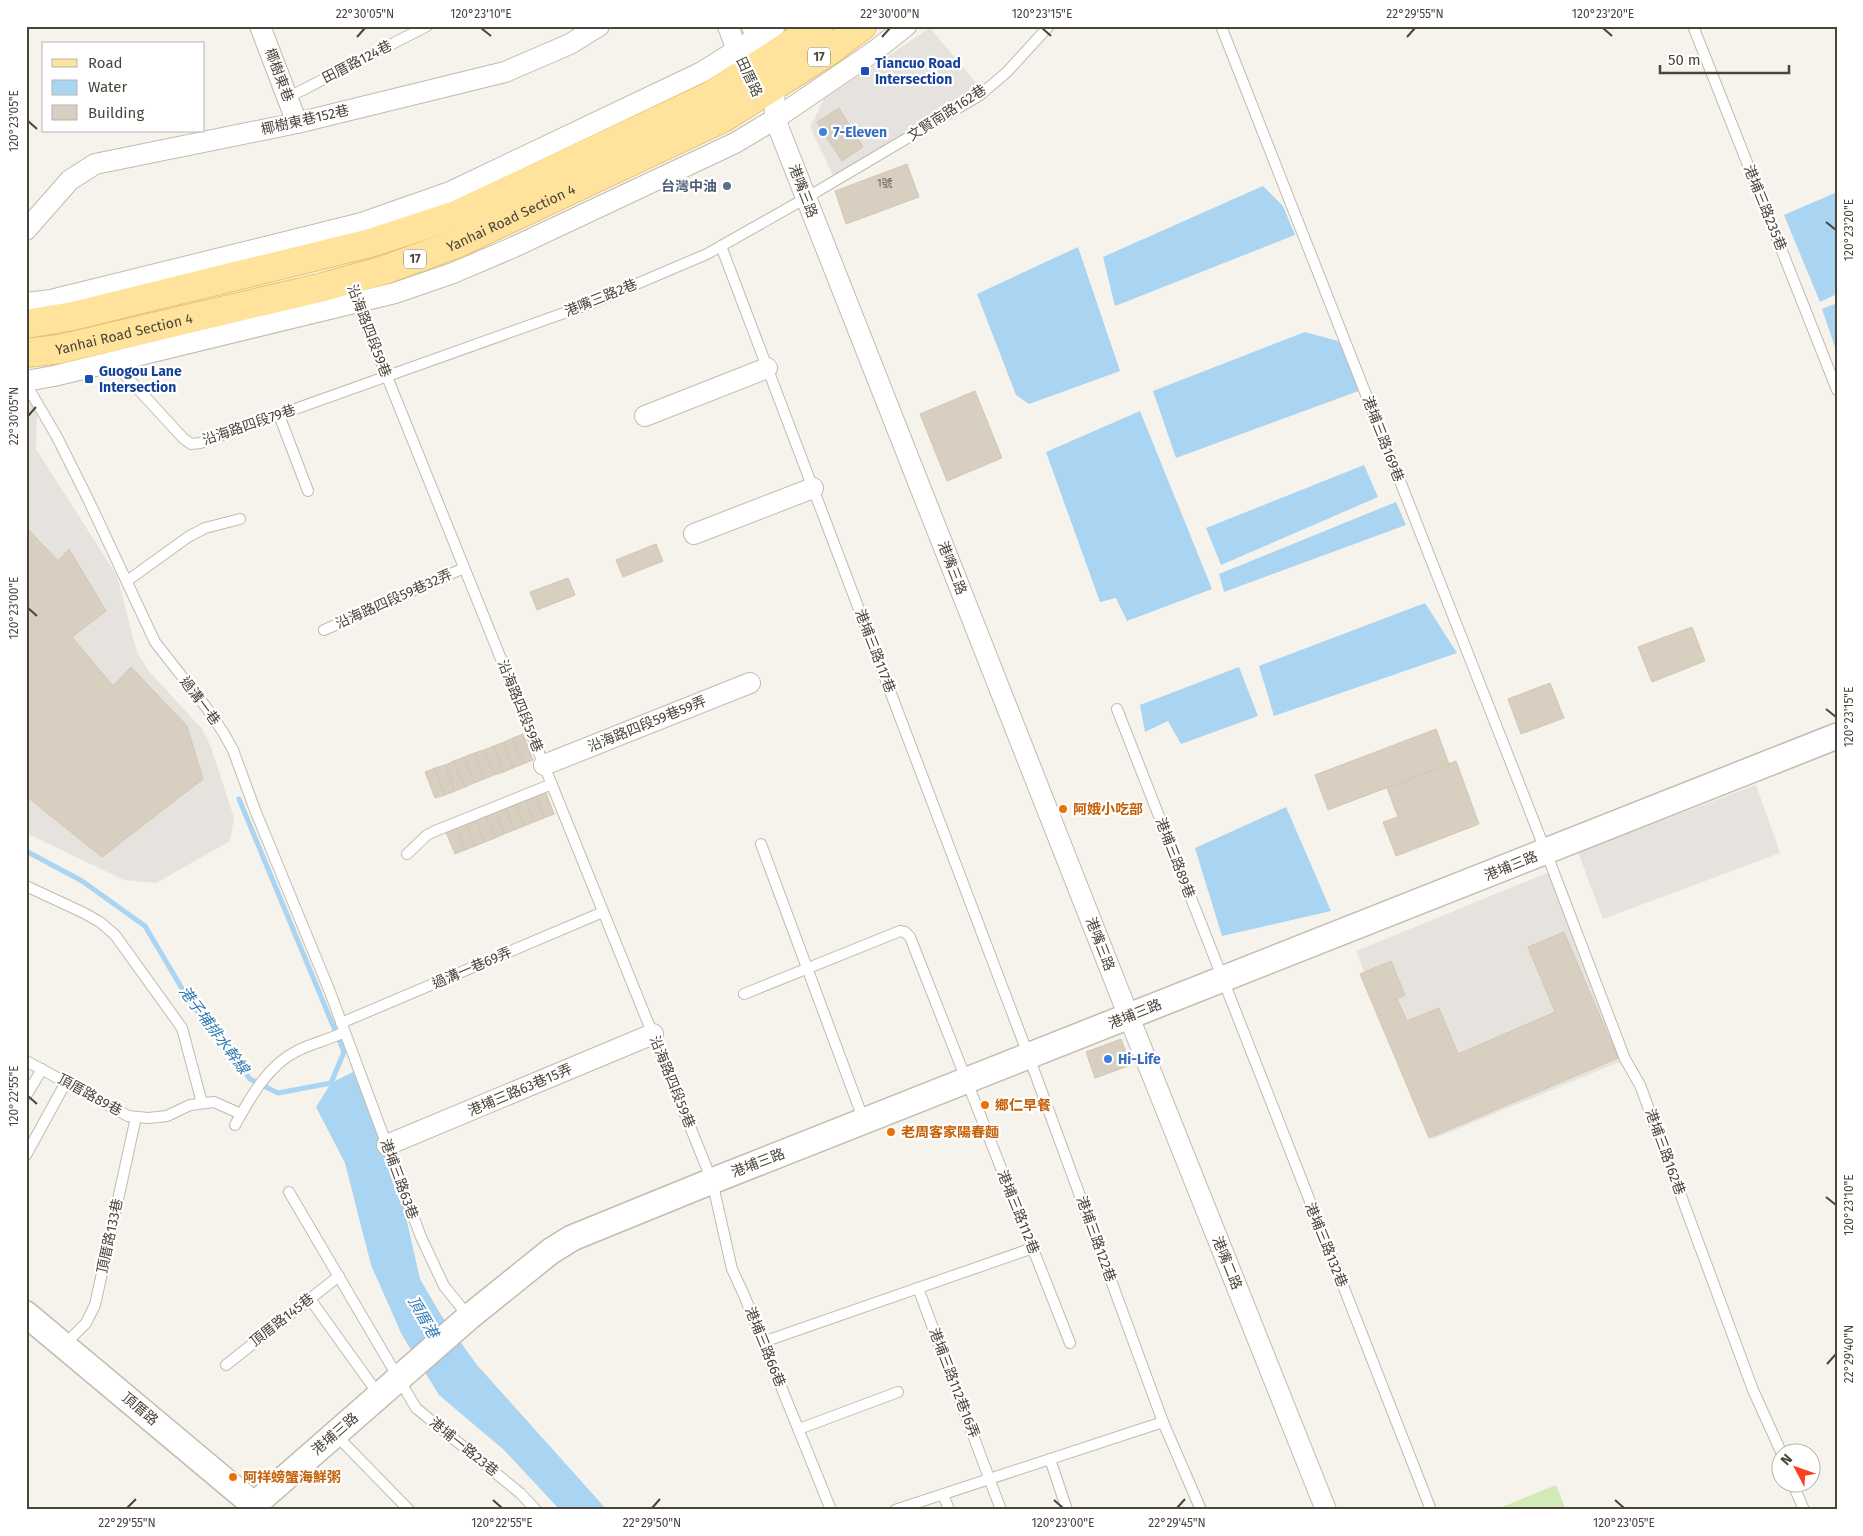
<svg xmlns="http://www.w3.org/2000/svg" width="1863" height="1536" font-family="'Fira Sans','Noto Sans TC',sans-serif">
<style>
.industrial{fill:#e6e2dd}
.green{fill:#d2eab5}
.water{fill:#a9d4f2}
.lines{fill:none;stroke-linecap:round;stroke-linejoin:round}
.stream{stroke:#a9d4f2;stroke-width:5}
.building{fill:#d8cfc1;stroke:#d3c7b4}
.service-casing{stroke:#c2bbae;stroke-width:12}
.minor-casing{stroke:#c2bbae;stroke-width:22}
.tertiary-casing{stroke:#c2bbae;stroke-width:28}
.primary-casing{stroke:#e6c16a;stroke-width:30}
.service{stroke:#fff;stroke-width:10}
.minor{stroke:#fff;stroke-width:20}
.tertiary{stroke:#fff;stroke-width:25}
.primary{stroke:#ffe39c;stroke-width:28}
.ticks{fill:none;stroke:#4b4439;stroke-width:2}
.transit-dot{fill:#1a4fb4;stroke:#fff;stroke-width:2}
.shop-dot{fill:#3f7fe0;stroke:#fff;stroke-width:2}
.service-dot{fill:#5c6f8a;stroke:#fff;stroke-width:2}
.food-dot{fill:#e8710a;stroke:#fff;stroke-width:2}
.labels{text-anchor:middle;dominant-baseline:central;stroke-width:4.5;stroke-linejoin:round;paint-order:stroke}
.number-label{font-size:11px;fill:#6e675b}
.shield{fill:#fff;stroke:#817c74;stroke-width:1}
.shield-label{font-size:12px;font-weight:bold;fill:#4b4439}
.street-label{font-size:14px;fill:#4b4439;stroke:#fff}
.transit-label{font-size:14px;font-weight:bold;fill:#164399;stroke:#fff;text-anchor:start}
.shop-label{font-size:14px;font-weight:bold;fill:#366cbe;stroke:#fff;text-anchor:start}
.service-label{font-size:14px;font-weight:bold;fill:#4e5e75;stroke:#fff;text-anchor:end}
.food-label{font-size:14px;font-weight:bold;fill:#c56008;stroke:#fff;text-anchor:start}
.water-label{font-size:15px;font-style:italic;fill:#2e7ab2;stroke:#fff}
.neatline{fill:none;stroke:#4b4439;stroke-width:2}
.ticks-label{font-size:12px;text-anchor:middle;fill:#4b4439}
</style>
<rect width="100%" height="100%" fill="#f6f3ec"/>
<g class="industrial">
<polygon points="930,28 983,91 837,184 810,127 824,99"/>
<polygon points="26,393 37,411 36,449 117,576 137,652 148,670 202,729 211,747 234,818 230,841 156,883 124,880 26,833"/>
<polygon points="1756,785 1780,853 1603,919 1578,852"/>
<polygon points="1552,871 1629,1058 1433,1139 1356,951"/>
</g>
<polygon class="green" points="1556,1485 1566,1510 1495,1510"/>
<g class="water">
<polygon points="1263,186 1283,206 1295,235 1115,306 1103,257"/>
<polygon points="1837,192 1837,294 1820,302 1784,215"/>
<polygon points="1078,247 1120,371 1029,404 1016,395 977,294"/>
<polygon points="1837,303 1837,353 1822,309"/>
<polygon points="1305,332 1338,341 1364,389 1176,458 1153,391"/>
<polygon points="1140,411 1212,589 1127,621 1116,598 1100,602 1046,452"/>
<polygon points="1364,465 1378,497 1221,565 1206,528"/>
<polygon points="1396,502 1406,525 1224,592 1219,574"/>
<polygon points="1425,603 1457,653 1274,716 1259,666"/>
<polygon points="1239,667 1258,716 1181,744 1168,721 1145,732 1140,705"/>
<polygon points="1286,807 1331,911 1222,936 1195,848"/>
<polygon points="353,1072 394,1164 420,1279 441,1315 477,1365 607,1510 560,1510 504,1450 439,1395 402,1335 371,1265 345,1163 316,1107 331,1083"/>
</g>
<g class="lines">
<polyline class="stream" points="26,851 82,881 145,926 190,1002 250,1079 278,1093 331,1083 344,1052 239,799"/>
</g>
<g class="building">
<polygon points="839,108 863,147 842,161 817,122"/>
<polygon points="907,164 919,197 846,224 835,191"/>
<polygon points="975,391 1002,458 947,481 920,414"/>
<polygon points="26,527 58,561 69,549 106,611 72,637 113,686 131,667 187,726 203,779 102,857 26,796"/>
<polygon points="656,544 663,561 623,577 616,560"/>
<polygon points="568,578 575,595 537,610 530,592"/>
<polygon points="1692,627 1705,661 1652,682 1638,647"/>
<polygon points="1550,683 1564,718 1521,734 1508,699"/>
<polygon points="1436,729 1449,764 1328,810 1315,775"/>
<polygon points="523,734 533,760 523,764 513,738"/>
<polygon points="513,738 523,764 513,768 504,742"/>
<polygon points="504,742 513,768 504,772 494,746"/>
<polygon points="494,746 504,772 494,775 484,750"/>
<polygon points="484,750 494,775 484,779 474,753"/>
<polygon points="474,753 484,779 474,783 464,757"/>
<polygon points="464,757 474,783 465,787 454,761"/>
<polygon points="454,761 465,787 455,791 445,765"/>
<polygon points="1456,761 1479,824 1396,856 1383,822 1398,817 1387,788"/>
<polygon points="445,765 455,791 445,795 435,768"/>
<polygon points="435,768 445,795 435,798 425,772"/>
<polygon points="545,790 554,814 544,818 535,794"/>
<polygon points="535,794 544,818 534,822 525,798"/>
<polygon points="525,798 534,822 524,826 515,802"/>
<polygon points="515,802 524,826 514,830 505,806"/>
<polygon points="505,806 514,830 504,834 495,810"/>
<polygon points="495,810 504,834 495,838 485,814"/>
<polygon points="485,814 495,838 485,842 475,818"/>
<polygon points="475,818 485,842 475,846 465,822"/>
<polygon points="465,822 475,846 465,850 455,826"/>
<polygon points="455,826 465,850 455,854 445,830"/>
<polygon points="1564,932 1618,1058 1429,1138 1360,974 1391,961 1405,995 1397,999 1407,1021 1439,1008 1458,1054 1555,1012 1528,947"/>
<polygon points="1121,1039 1131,1065 1095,1078 1086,1052"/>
</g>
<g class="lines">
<g class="service-casing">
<g id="service">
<polyline points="1221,26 1546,852 1625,1059 1640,1085 1753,1390 1782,1454"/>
<polyline points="1693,26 1837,390"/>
<polyline points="287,98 427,26"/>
<polyline points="721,246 1029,1057 1163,1422 1201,1510"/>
<polyline points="356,300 712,1181 732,1269 744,1295 831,1510"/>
<polyline points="113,362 183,438 191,444 200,443 592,303 707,254 806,198 980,95 1007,72 1049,26"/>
<polyline points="26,384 57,437 88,499 155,642 206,707 223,732 233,750 255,810 330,992 421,1237 444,1286 469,1317"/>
<polyline points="279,415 308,491"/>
<polyline points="127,581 188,537 205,528 240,519"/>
<polyline points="324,630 464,568"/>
<polyline points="1117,709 1431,1510"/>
<polyline points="761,844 864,1121"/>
<polyline points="407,854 427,835 435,831 552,784"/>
<polyline points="26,886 84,913 100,922 115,935 182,1028 202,1103"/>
<polyline points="744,994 900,931 905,932 910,937 1070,1343"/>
<polyline points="341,1023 603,912"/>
<polyline points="26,1061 128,1116 148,1118 167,1116 190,1105 214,1102 241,1114"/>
<polyline points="26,1096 42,1069"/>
<path d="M235,1125C250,1098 268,1065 297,1051C312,1043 329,1040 344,1032"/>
<polyline points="26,1155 66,1082"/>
<polyline points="289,1192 416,1408 520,1493 536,1510"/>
<polyline points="918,1288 1001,1510"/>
<polyline points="310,1299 379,1395"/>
<polyline points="763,1342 1033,1248"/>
<polyline points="64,1345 86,1323 95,1305 136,1117"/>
<polyline points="226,1365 339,1276"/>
<polyline points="799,1429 898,1392"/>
<polyline points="335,1434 409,1510"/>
<polyline points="1050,1459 1067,1510"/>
<polyline points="1793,1484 1804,1510"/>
<polyline points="943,1494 949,1510"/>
<polyline points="895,1510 1163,1422"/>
</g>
</g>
<g class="minor-casing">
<g id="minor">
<polyline points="260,26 297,123"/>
<polyline points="728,26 741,62"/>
<polyline points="752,26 774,85 775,119 1129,1017 1326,1510"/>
<polyline points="26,230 70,180 95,164 297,123 505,72 570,44 599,26"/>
<polyline points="26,303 51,300 362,223 450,192 702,72 775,26"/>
<polyline points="26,381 54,376 395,293 453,273 514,247 735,143 775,119 876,50 906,26"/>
<polyline points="645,416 767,368"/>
<polyline points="694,534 813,488"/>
<polyline points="544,765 750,683"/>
<polyline points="387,1145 653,1034"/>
</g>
</g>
<g class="tertiary-casing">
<polyline id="tertiary" points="26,1314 254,1505 469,1317 551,1251 572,1238 712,1181 1837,736"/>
</g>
<g class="primary-casing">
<g id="primary">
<polyline points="26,324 73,316 370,243 456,215 710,96 819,26"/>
<path id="s1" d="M26,353L60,349L323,287L381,271L456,244L723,118L829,51L862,26"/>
</g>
</g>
<use href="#service" class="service"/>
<use href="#minor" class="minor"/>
<use href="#tertiary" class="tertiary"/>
<use href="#primary" class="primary"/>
</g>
<path class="ticks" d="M481,28L491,36M1042,28L1051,36M1603,28L1612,36M357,37L365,28M882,37L890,28M1407,37L1415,28M28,121L37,129M1826,222L1836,230M28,416L36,407M28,608L37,616M1826,709L1836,717M28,1096L37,1104M1826,1197L1836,1205M1827,1364L1836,1354M493,1500L502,1508M1054,1500L1063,1508M1615,1500L1624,1508M127,1508L136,1499M652,1508L660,1499M1177,1508L1185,1499"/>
<g class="transit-dot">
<rect x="860" y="66" width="10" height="10" rx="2.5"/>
<rect x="84" y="374" width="10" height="10" rx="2.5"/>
</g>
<g class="shop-dot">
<circle cx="823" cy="132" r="5"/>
<circle cx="1108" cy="1059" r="5"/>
</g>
<circle class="service-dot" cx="727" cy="186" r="5"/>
<g class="food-dot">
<circle cx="1063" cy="809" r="5"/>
<circle cx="985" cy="1105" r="5"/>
<circle cx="891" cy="1132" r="5"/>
<circle cx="233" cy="1477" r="5"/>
</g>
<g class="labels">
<g class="number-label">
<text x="885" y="183">1號</text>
</g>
<g class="shield">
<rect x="808" y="47.5" width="22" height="19" rx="4"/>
<rect x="404" y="249.5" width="22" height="19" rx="4"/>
</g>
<g class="shield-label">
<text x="819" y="57">17</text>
<text x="415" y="259">17</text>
</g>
<g class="street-label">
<text transform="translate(357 62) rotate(-27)">田厝路124巷</text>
<text transform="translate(279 75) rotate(69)">椰樹東巷</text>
<text transform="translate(749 77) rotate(65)">田厝路</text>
<text transform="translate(947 113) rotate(-33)">文賢南路162巷</text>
<text transform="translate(305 120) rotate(-13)">椰樹東巷152巷</text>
<text transform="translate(803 191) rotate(69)">港嘴三路</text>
<text transform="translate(1765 208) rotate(68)">港埔三路235巷</text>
<text stroke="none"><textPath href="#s1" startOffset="505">Yanhai Road Section 4</textPath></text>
<text transform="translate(601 298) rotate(-22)">港嘴三路2巷</text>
<text transform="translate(369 331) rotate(69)">沿海路四段59巷</text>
<text stroke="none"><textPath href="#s1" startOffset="100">Yanhai Road Section 4</textPath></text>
<text transform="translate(249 425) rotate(-19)">沿海路四段79巷</text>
<text transform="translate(1383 439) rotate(69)">港埔三路169巷</text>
<text transform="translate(952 568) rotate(69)">港嘴三路</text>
<text transform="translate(394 599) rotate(-24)">沿海路四段59巷32弄</text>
<text transform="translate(875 651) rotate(69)">港埔三路117巷</text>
<text transform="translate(200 701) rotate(53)">過溝一巷</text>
<text transform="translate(520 706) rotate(68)">沿海路四段59巷</text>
<text transform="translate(647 724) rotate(-22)">沿海路四段59巷59弄</text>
<text transform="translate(1175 858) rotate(69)">港埔三路89巷</text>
<text transform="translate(1511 866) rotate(-22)">港埔三路</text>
<text transform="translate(1100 944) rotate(69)">港嘴三路</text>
<text transform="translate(472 968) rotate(-23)">過溝一巷69弄</text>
<text transform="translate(1135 1014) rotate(-22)">港埔三路</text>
<text transform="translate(672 1082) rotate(68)">沿海路四段59巷</text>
<text transform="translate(520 1090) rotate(-23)">港埔三路63巷15弄</text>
<text transform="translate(90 1095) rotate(29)">頂厝路89巷</text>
<text transform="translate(1665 1152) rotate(70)">港埔三路162巷</text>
<text transform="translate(758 1163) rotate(-21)">港埔三路</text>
<text transform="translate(399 1179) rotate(70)">港埔三路63巷</text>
<text transform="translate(1018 1212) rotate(68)">港埔三路112巷</text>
<text transform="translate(110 1236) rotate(-78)">頂厝路133巷</text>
<text transform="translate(1096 1239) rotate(70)">港埔三路122巷</text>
<text transform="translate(1326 1245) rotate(68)">港埔三路132巷</text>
<text transform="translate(1227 1263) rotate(68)">港嘴二路</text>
<text transform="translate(282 1320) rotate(-38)">頂厝路145巷</text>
<text transform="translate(765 1347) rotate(68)">港埔三路66巷</text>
<text transform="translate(954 1383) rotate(69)">港埔三路112巷16弄</text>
<text transform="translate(140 1409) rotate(40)">頂厝路</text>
<text transform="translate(335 1434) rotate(-41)">港埔三路</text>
<text transform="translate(464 1447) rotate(39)">港埔一路23巷</text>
</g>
<g class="transit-label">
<text x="875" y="63">Tiancuo Road<tspan x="875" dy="16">Intersection</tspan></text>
<text x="99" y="371">Guogou Lane<tspan x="99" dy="16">Intersection</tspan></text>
</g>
<g class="shop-label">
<text x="833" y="132">7-Eleven</text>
<text x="1118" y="1059">Hi-Life</text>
</g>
<g class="service-label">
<text x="717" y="186">台灣中油</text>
</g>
<g class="food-label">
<text x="1073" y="809">阿娥小吃部</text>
<text x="995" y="1105">鄉仁早餐</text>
<text x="901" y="1132">老周客家陽春麵</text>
<text x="243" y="1477">阿祥螃蟹海鮮粥</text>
</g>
<g class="water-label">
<text transform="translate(214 1030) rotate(53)">港子埔排水幹線</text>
<text transform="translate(423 1317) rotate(60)">頂厝港</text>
</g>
</g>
<rect width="1863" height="1536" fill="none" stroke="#ffffff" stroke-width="55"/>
<rect x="42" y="42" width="162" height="90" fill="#ffffff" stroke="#b7b4b0"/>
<rect x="52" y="59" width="25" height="8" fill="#ffe39c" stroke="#b7b4b0"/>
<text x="88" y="68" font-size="15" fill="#4b4439">Road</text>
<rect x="52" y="80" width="25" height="15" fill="#a9d4f2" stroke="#b7b4b0"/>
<text x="88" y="92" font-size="15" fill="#4b4439">Water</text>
<rect x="52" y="105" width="25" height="15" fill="#d8cfc1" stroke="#b7b4b0"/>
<text x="88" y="118" font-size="15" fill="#4b4439">Building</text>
<g transform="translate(1796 1468) rotate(311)"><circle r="24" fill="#ffffff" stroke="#b7b4b0"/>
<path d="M0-4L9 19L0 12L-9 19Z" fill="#fc3f1d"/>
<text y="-8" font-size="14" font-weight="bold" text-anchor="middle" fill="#4b4439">N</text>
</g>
<path d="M1660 65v8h129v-8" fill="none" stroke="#4b4439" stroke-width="2.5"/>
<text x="1668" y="65" font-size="15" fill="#4b4439" stroke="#ffffff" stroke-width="4" paint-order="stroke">50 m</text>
<rect x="28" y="28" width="1808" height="1480" class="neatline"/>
<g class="ticks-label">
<text x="365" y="18">22°30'05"N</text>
<text x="481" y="18">120°23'10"E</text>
<text x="890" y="18">22°30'00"N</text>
<text x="1042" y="18">120°23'15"E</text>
<text x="1415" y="18">22°29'55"N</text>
<text x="1603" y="18">120°23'20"E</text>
<text transform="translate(14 121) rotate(-90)" y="4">120°23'05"E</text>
<text transform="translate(1849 230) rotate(-90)" y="4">120°23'20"E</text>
<text transform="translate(14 416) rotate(-90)" y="4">22°30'05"N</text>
<text transform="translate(14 608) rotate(-90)" y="4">120°23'00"E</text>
<text transform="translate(1849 717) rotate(-90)" y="4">120°23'15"E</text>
<text transform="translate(14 1096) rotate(-90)" y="4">120°22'55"E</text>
<text transform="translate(1849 1205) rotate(-90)" y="4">120°23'10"E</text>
<text transform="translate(1849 1354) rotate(-90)" y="4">22°29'40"N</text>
<text x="127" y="1527">22°29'55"N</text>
<text x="502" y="1527">120°22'55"E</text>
<text x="652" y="1527">22°29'50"N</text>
<text x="1063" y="1527">120°23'00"E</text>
<text x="1177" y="1527">22°29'45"N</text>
<text x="1624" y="1527">120°23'05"E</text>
</g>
</svg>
